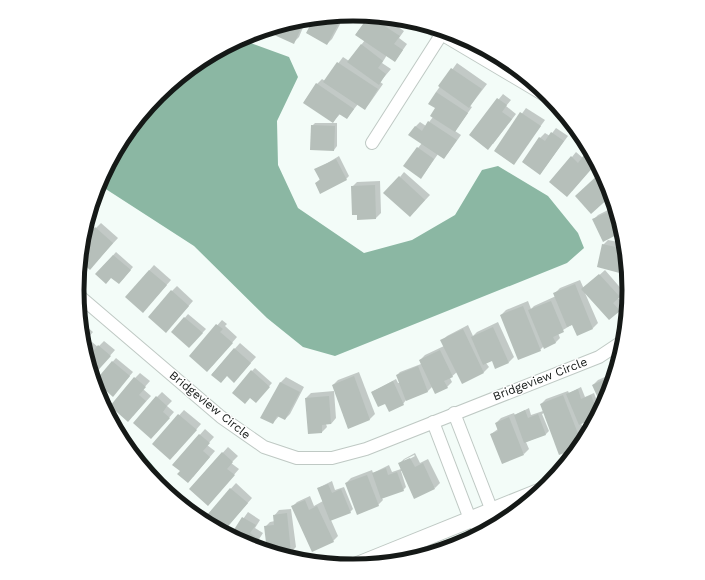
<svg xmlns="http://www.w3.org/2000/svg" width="705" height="580" font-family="'Work Sans',sans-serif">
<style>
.green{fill:#b9e4d0}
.water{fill:#8bb7a3}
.shadow{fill:#0003;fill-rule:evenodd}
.building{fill:#b6bfba}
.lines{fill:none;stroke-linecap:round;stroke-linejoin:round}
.street-casing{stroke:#bfc9c4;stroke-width:14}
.secondary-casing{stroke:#bfc9c4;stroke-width:18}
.street{stroke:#fff;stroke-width:12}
.secondary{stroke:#fff;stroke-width:16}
.labels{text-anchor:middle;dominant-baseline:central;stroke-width:3;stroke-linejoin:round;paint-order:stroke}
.street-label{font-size:12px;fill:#151917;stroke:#fff}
.rim{fill:none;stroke:#151917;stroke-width:5}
</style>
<rect width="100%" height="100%" fill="#f3fcf8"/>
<polygon class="green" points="104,407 185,504 187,510 157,485 123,443"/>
<polygon class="water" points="240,39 289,57 298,77 277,121 278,165 298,208 364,253 412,240 455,215 482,170 498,166 548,196 578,233 584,248 567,263 335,356 303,347 267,318 194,246 98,184 123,136 158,95 199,60"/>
<g class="shadow">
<polygon points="345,15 332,39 327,44 307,33 315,18"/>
<polygon points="369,16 384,17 404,31 399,38 407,44 395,61 387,55 382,63 391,69 380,82 383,84 369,104 364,109 358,104 347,118 340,114 333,122 304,102 317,84 322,79 325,81 343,57 349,61 365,40 356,34"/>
<polygon points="307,18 299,37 294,42 299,19"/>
<polygon points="457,63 487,84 470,106 472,107 455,131 461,135 448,153 443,158 438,154 424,174 418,148 422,143 415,127 420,122 426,126 433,117 436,108 436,92"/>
<polygon points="503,94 511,100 506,106 516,114 493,144 470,135"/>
<polygon points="526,108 545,120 513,164 495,151"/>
<polygon points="315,123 337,123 337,146 334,150 312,126"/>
<polygon points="556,128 568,136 540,174 523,162 540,138 545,133 550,136"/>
<polygon points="590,151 596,163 572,191 572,157 576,152 583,158"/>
<polygon points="339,156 349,176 346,179 316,183 320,179 316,170"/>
<polygon points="404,172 430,195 415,211 400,177"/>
<polygon points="601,173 611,195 591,213"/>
<polygon points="380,181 381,213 376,218 358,214 352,187 357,182"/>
<polygon points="92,204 99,209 84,230"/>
<polygon points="614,207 622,231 593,220 598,215"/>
<polygon points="101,223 118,238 95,263 96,228"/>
<polygon points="608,240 624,243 627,274 603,245"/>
<polygon points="116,252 133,267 122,280 97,274"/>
<polygon points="154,265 171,280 148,306 126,297"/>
<polygon points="605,270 624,292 618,298 624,305 619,310 585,293 598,323 593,328 573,324 558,333 560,338 555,343 544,346 540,350 501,315 506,310 528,301 531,309 534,306 556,296 555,293 560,288 580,280 584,289"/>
<polygon points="177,286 193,301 171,326 172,291"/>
<polygon points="188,314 206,329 189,347 173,332"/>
<polygon points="79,320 93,332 82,345 82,344"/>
<polygon points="222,320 227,324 225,326 237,337 212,366 190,356"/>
<polygon points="498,322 514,357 509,362 492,360 486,363 489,367 484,372 457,372 450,378 452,382 447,387 432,387 428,391 406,400 403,404 385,403 372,392 396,379 398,383 400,383 397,375 400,372 421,364 420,360 425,355 444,346 442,341 447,336 468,325 473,336 477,332"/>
<polygon points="104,341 115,350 92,376 84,351 92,342 98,347"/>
<polygon points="240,343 256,357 239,376 212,374"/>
<polygon points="116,358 133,372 116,392 96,381"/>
<polygon points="255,368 272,383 259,398 252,371"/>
<polygon points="359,372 375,414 370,419 348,427 333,385 338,380"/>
<polygon points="140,373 150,381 143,389 151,396 133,416 135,378"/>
<polygon points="614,373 607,396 602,405 593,385 598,380"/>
<polygon points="286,377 304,387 290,414 285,419 279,416 273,423 262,417 281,382"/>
<polygon points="581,387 585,397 594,393 600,409 596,417 581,423 586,436 580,446 544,413 542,414 549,431 546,434 526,442 529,449 524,454 491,434 498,429 496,423 501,418 514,413 515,415 529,408 531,415 543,411 541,404 546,399 568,391 569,393"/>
<polygon points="334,391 336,418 331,424 326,424 327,427 322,432 306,398 311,393"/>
<polygon points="162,392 172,401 167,406 174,412 156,433 157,397"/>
<polygon points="184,410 201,424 175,454 153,444"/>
<polygon points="205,429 214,437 207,445 215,451 193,477 181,471 174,464"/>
<polygon points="228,447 238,456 231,463 239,469 213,499 190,489"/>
<path d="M415,453L420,463L428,459L440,483L435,488L402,471H401L406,487L403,490L382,498L383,500L378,505L346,483L351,478L372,470L373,473L389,465L392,472L401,469L399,464L404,459ZM414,455L415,456L404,462V460Z"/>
<polygon points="332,481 335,490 344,487 353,509 350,512 331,520 338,536 333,541 292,507 297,502 310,496 314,506 323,501 318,488"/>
<polygon points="236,483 252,498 223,532 202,521"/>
<polygon points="291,509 296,547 291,552 276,554 268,551 265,527 270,522 275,521 274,516 279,510"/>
<polygon points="248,512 260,520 255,528 263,533 254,547 231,536"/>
</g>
<g class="building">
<polygon points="343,15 327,45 306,33 314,18"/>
<polygon points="369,16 400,36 394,44 403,50 395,62 355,35"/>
<polygon points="299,19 305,19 294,44 272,34 276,26"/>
<polygon points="361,44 383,61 378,68 386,74 379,85 347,62"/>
<polygon points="337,62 378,89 365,110 323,82"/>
<polygon points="451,68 482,89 469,108 438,86"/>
<polygon points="316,83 354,109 347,119 339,114 333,123 303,103"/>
<polygon points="436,92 468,113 455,132 430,116 435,108 428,104"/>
<polygon points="497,98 507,105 502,112 512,119 488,150 469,135"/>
<polygon points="520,112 541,126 514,165 494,151"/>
<polygon points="428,121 457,140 444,159 408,135 415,126 422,131"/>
<polygon points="311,125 335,126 334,151 310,150"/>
<polygon points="551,132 564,141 540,175 522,162 539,137 545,141"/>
<polygon points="417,147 434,159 421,179 403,166"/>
<polygon points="584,155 595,165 567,197 549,182 571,156 578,163"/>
<polygon points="336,159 347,180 320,194 315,183 320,180 314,169"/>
<polygon points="601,172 611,196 591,214 575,196"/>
<polygon points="399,176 425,200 410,217 383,193"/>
<polygon points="375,185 376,219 357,220 357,215 352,215 351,186"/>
<polygon points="615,209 622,232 603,242 592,219"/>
<polygon points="90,211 94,214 85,228 84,228"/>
<polygon points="95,227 113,243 90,270 79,260 81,243"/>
<polygon points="602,244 625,249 627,275 597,267"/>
<polygon points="113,255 131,270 119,284 111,278 106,284 95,274"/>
<polygon points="149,270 167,285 143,313 125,297"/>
<polygon points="599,274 620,297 613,303 620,311 609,320 581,289"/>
<polygon points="575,284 593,329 577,336 572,325 567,327 553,293"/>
<polygon points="171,290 189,306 166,333 148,317"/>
<polygon points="551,301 564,332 553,337 556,343 544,349 528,310"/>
<polygon points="523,306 541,351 518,360 500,315"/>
<polygon points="184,317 203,333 189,348 171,332"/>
<polygon points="216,324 223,329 220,332 233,343 207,372 189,356"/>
<polygon points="493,327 509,363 495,369 492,361 483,365 471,337"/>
<polygon points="463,329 484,373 462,384 440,340"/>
<polygon points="80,330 89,338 82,345 82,344"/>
<polygon points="98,345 111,356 92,377 84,350 87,346 93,352"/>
<polygon points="234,348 251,363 234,383 227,376 221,383 211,375"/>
<polygon points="440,350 453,377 444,381 448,388 435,394 419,360"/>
<polygon points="112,361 130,376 113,397 95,381"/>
<polygon points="418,366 428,392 406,401 396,375"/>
<polygon points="251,370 270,387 256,403 250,398 245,404 232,393"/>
<polygon points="614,375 607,396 602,407 592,385"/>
<polygon points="354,376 370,420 348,429 332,385"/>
<polygon points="134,377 146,387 139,395 146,401 128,422 110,406"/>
<polygon points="393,381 404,405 389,412 385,404 378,407 371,392"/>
<polygon points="280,382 300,392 285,420 277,416 273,424 260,418"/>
<polygon points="578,389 581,399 591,395 598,413 595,418 579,425 566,394"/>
<polygon points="563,395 582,444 578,448 559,455 540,404"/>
<polygon points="156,396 167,406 163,412 170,418 151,439 133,423"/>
<polygon points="329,396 331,424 322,425 322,433 308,434 305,398"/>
<polygon points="525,410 528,418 538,414 546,435 524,443 514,415"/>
<polygon points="178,414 197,430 170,460 152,444"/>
<polygon points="509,417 524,455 502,464 490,434 498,431 495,423"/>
<polygon points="199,434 210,443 203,451 210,457 188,483 177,474 180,471 172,465"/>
<polygon points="222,452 233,462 227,469 235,475 208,506 189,489"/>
<polygon points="410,458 415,467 423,463 435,489 414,499 398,463"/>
<polygon points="386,468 388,475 397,472 404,491 381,499 372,473"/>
<polygon points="367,475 379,506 357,515 345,483"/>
<polygon points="328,484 332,493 341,489 351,513 330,521 317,488"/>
<polygon points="230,488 248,503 223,532 202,521"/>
<polygon points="305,500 309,510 317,506 334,542 312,552 291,506"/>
<polygon points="287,513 291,553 279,555 267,551 264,526 274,525 273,515"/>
<polygon points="242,517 256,525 250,533 259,539 253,547 230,536"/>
</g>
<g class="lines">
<g class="street-casing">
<g id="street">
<polyline points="428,26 551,99"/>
<polyline points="372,143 441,35"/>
<polyline points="77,294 221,417 264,447 297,458 332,458 366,449 599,357 623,341"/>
<polyline points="454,413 492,511 490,528"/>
<polyline points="433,422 470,519 483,532"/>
</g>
</g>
<g class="secondary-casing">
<polyline id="secondary" points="355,566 541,491"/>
</g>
<use href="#street" class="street"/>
<use href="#secondary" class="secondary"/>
</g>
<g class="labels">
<g class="street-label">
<text transform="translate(540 379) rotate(-21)">Bridgeview Circle</text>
<text transform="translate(210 405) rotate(39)">Bridgeview Circle</text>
</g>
</g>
<path d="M0 0H705V580H0ZM84 290a269 269 0 1 1 538 0a269 269 0 1 1-538 0Z" fill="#fff" fill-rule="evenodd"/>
<path class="rim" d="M84 290a269 269 0 1 1 538 0a269 269 0 1 1-538 0Z"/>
</svg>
